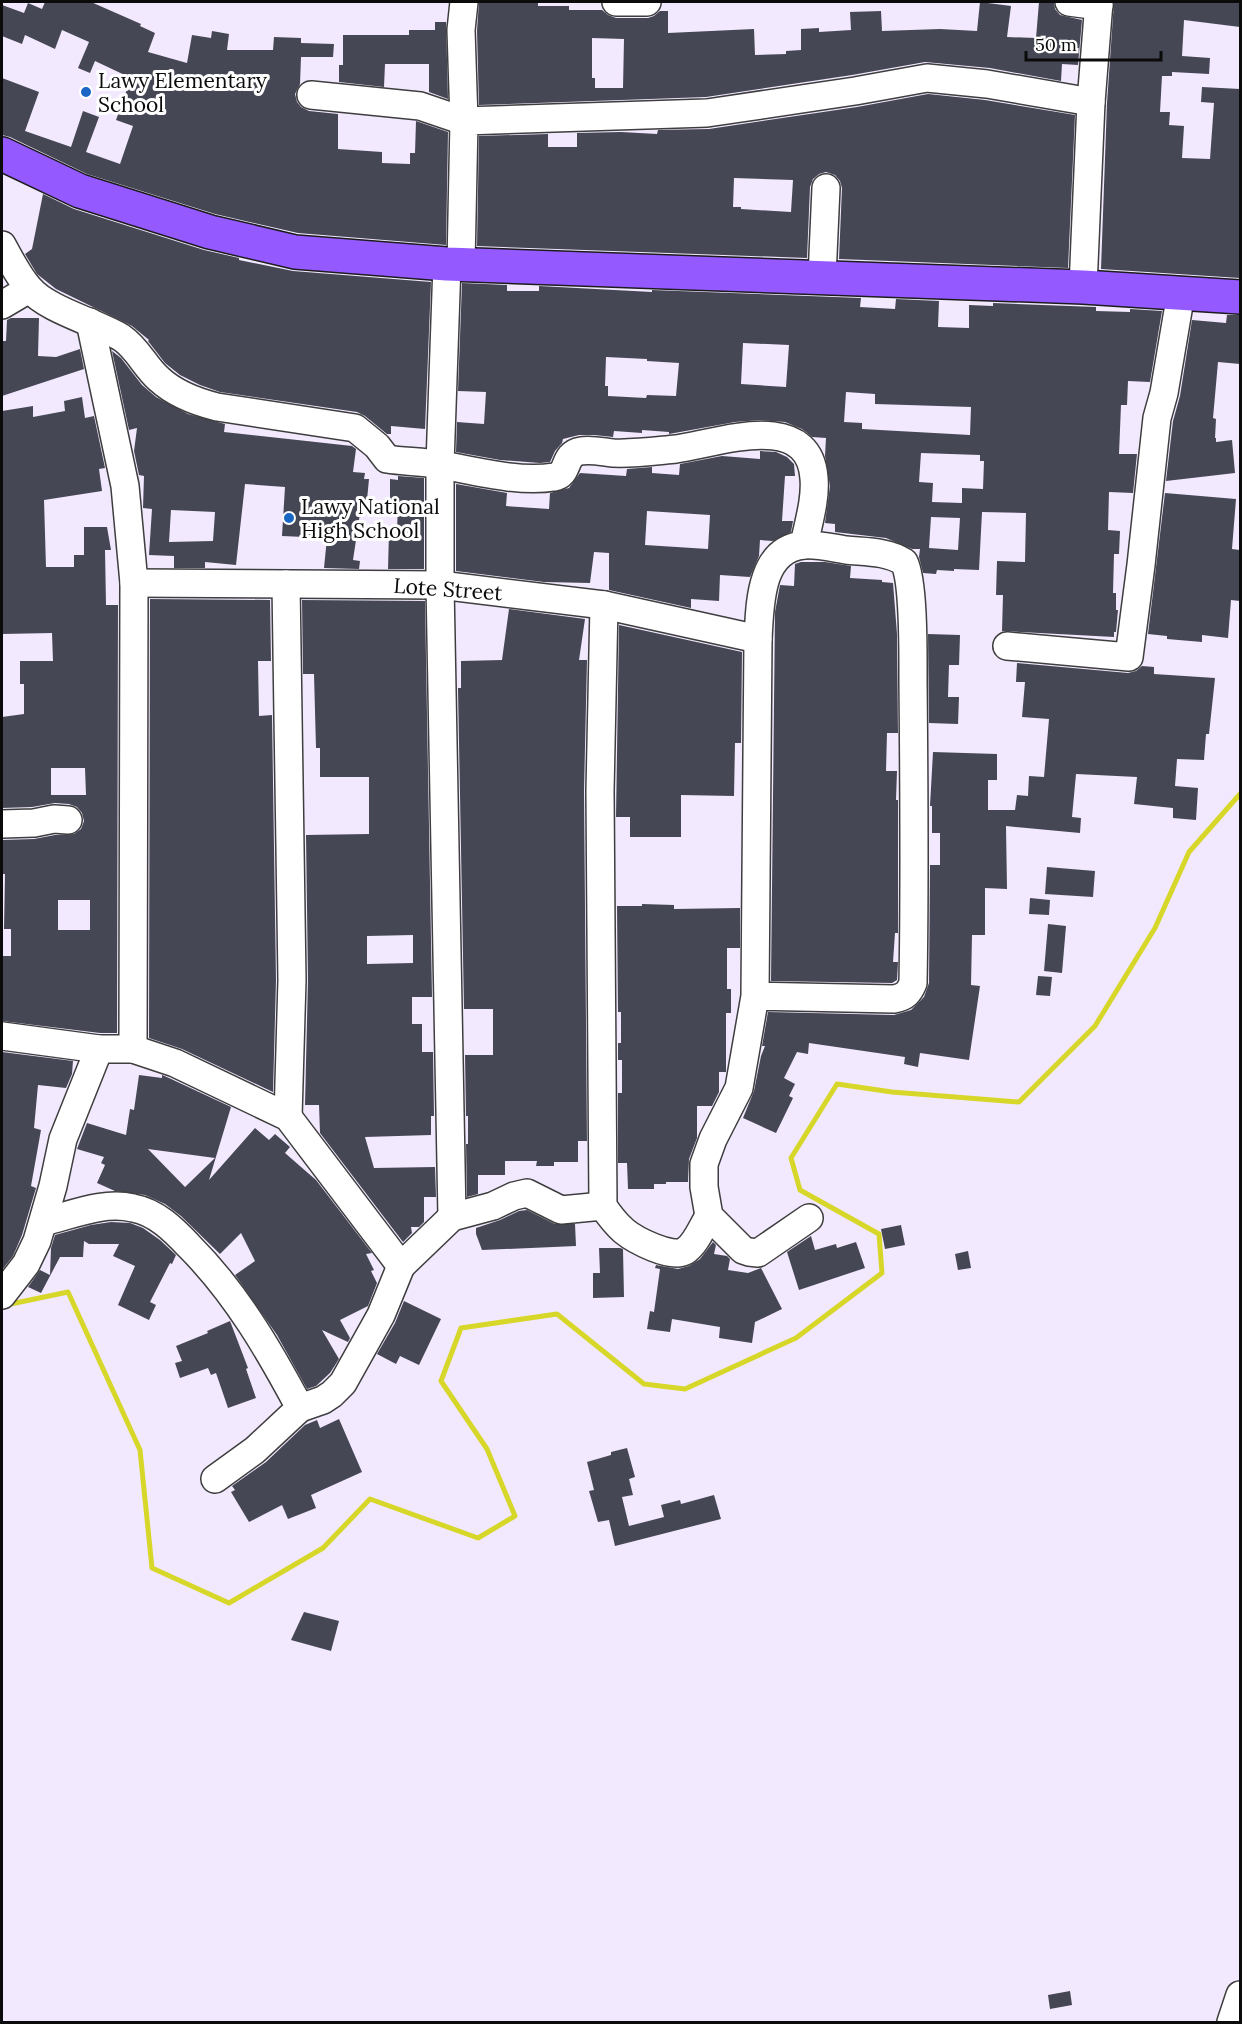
<svg xmlns="http://www.w3.org/2000/svg" width="1242" height="2024" font-family="Lora,serif">
<style>
.lines{fill:none;stroke-linecap:round;stroke-linejoin:round}
.stream{stroke:#d7d72a;stroke-width:5}
.building{fill:#464754;fill-rule:evenodd}
.minor-casing{stroke:#3e3e3e;stroke-width:30}
.major-casing{stroke:#1c1c1c;stroke-width:36}
.minor{stroke:#fff;stroke-width:27}
.major{stroke:#9459ff;stroke-width:33}
.poi-dot{fill:#1966c4;stroke:#fff;stroke-width:2}
.labels{text-anchor:middle;dominant-baseline:central;stroke-width:6;stroke-linejoin:round;paint-order:stroke}
.poi-label{font-size:21px;fill:#0b0b0b;stroke:#fff;text-anchor:start}
.street-label{font-size:21px;fill:#0b0b0b;stroke:#fff}
</style>
<rect width="100%" height="100%" fill="#f2e9ff"/>
<g class="lines">
<polyline class="stream" points="6,1305 68,1292 140,1450 152,1568 229,1603 323,1548 370,1499 478,1538 515,1516 487,1449 441,1381 461,1328 557,1314 644,1384 685,1389 796,1338 882,1273 879,1234 800,1190 791,1158 837,1084 892,1092 1019,1102 1095,1026 1155,928 1189,852 1240,794"/>
</g>
<g class="building">
<polygon points="45,2 91,2 141,24 140,26 155,33 148,52 187,63 192,35 211,38 212,31 229,34 227,50 273,50 274,37 301,38 301,43 334,44 333,57 301,57 300,84 295,94 297,102 301,107 309,111 338,114 338,149 382,152 382,163 410,164 410,153 415,153 416,121 448,132 446,245 298,233 215,214 87,174 10,137 2,135 2,78 39,92 25,131 71,147 83,111 99,117 86,152 120,164 133,126 116,120 131,78 95,61 90,73 78,68 89,42 62,30 55,49 25,35 22,44 2,36 2,5 24,13 28,3 42,9"/>
<path d="M479,2H538V6H569V10H602L608,15L616,18H648L654,16L660,11H668V33L754,29L755,55L786,54V51L801,50V29L819,28V32L851,30L850,12L881,11L882,31L940,29L977,31L980,2L1011,6L1007,37L1036,38L1039,2H1054L1055,9L1060,15L1082,20L1078,65L1062,64L1061,81L990,68L925,62L852,75L706,97L479,105L477,31ZM592,38L624,39L623,88H595V78H592Z"/>
<polygon points="1114,2 1240,2 1240,27 1184,20 1182,56 1210,58 1209,74 1172,72 1172,76 1162,76 1160,112 1170,112 1169,125 1184,126 1182,158 1210,159 1214,103 1201,102 1202,87 1240,89 1240,278 1101,269 1107,103"/>
<polygon points="435,22 446,22 448,99 429,92 429,64 385,64 384,87 339,82 339,65 343,65 343,35 409,35 409,30 435,30"/>
<path d="M928,94L985,100L1075,115L1068,268L839,259L842,188L840,181L835,175L826,172L819,174L813,179L810,187L807,258L477,246L479,136L548,134V147H577V133L621,132L657,134L658,130L709,129L857,107ZM734,178L793,180L791,212L741,209V207H733Z"/>
<polygon points="43,194 74,209 204,250 239,258 239,260 293,271 431,282 425,429 391,426 391,434 387,434 365,416 357,412 220,392 200,385 180,375 165,363 148,341 149,340 132,326 56,289 37,274 25,254 32,249"/>
<path d="M462,283L507,285V291H539V286L652,292V290L861,298L860,307L895,309L896,299L939,301L938,327L969,328V305L993,306V303L1096,307V311L1130,312V309L1162,311L1150,382L1128,381L1127,405H1121L1119,454H1137L1133,493L1109,492L1108,530L1120,531L1119,554H1114L1113,593H1116V610H1118L1116,632H1114V637L1002,631L1003,595H996L997,561L1025,562L1026,513L982,512L979,570L954,569V571L937,570L936,574L923,573L919,557L920,549H912L886,538L835,532V524L825,523L830,486L825,456L826,438L812,437L802,429L785,422L760,420L735,422L669,434V432L642,430V433L614,431L613,437L594,435H579L563,439L562,443L555,451L550,462L540,463L500,460L456,452L457,422L484,424L486,392L458,391ZM743,343L789,345L786,387L741,384ZM606,357L647,359V361L679,363L676,396L647,395L646,398L608,396V386H605ZM846,392L875,394V404L971,407L970,435L862,429V423L844,422ZM921,453L980,455V461H984L983,489L962,488V503L932,502L933,483L919,482ZM931,517L960,518L958,550L929,548Z"/>
<polygon points="1227,315 1240,315 1240,364 1218,362 1213,418 1216,419 1215,438 1216,438 1216,442 1232,440 1235,473 1166,481 1173,421 1180,396 1192,320 1226,323"/>
<polygon points="11,318 39,318 38,356 56,357 80,349 84,369 2,396 2,341 6,341 7,320"/>
<path d="M112,351L121,358L142,385L156,397L188,414L225,424L224,432L352,446L356,449L353,472L365,473L364,479H369L367,500H362L353,560L360,561L359,569L324,568L327,538L282,536L285,487L245,484L236,565L205,562V568H174V556L149,555L152,509L143,508L144,476L139,475L134,451L137,428L129,430ZM171,510L215,512L213,541L169,542Z"/>
<path d="M82,397L85,418L94,416L105,468L99,469L102,491L44,500L46,567H74V555H84V527H107L111,550H105L106,605H118L117,1033H100L2,1021V956H11V929H4L5,874H2V840L34,839L55,835L74,834L81,829L84,821L82,813L77,807L69,804L55,803L32,807L2,808V717L24,714V684H20V661H53L52,633L2,634V411L33,406V417L65,411L64,401ZM51,768H85L86,795H51ZM58,900H90V930H58Z"/>
<path d="M760,451L776,452L787,457L794,464L795,476H785L782,521H793L791,532L773,541L760,540L759,556L750,577L720,575L719,601L691,599V608L609,590V553L594,552L590,583L544,582L456,571V484L507,493L506,506L549,509L550,493L569,488L580,473L626,476L627,469L652,467V473L679,475L680,464L722,456L760,459ZM647,511L710,515L708,549L645,545Z"/>
<polygon points="398,476 424,478 424,569 388,569 389,532 397,532 398,501 390,501 390,479 398,480"/>
<polygon points="1165,493 1236,499 1232,549 1240,550 1240,601 1231,600 1228,638 1202,635 1202,642 1167,639 1167,636 1148,634"/>
<polygon points="801,562 825,562 851,566 850,578 882,580 882,582 893,583 897,634 898,733 887,733 886,771 897,771 896,800 898,800 898,933 895,933 893,962 898,962 897,980 892,983 771,981 775,612 780,585 794,586 795,564"/>
<polygon points="150,599 270,600 271,661 258,661 259,716 272,715 276,980 273,1092 182,1049 149,1038"/>
<path d="M302,600L425,601L432,997H412V1024H422V1052H433L434,1116H431V1135L365,1137L374,1168L435,1167L436,1197H424V1222L419,1227H411L412,1233L403,1242L320,1133L319,1105H305L308,980L306,835L369,834V777H320V748H316L314,674H303ZM413,935V963L367,964V936Z"/>
<polygon points="509,609 585,619 579,660 587,660 584,791 587,1141 578,1141 578,1162 554,1162 554,1166 536,1166 537,1161 505,1161 505,1175 478,1175 478,1194 467,1197 466,1144 468,1144 468,1116 466,1116 465,1055 493,1055 493,1009 464,1009 458,688 461,688 461,661 502,660"/>
<polygon points="619,625 742,652 741,743 735,743 734,796 681,795 681,837 630,837 630,817 616,817"/>
<polygon points="928,634 960,635 959,665 949,665 948,697 959,697 958,724 929,723"/>
<polygon points="1017,663 1128,673 1136,671 1142,666 1154,667 1154,674 1215,678 1209,734 1206,734 1204,760 1177,759 1175,786 1198,788 1196,820 1173,818 1173,808 1134,804 1137,777 1076,774 1072,817 1081,818 1080,833 1006,826 1007,889 985,888 985,935 972,935 971,985 980,986 969,1060 920,1053 918,1067 904,1064 905,1057 809,1043 808,1054 797,1052 784,1078 795,1084 789,1096 793,1098 776,1133 743,1118 754,1091 761,1056 765,1046 762,1046 768,1012 894,1015 911,1010 924,997 929,983 930,865 940,865 940,833 932,833 932,806 930,806 933,752 997,754 997,780 988,780 988,810 1015,810 1017,795 1028,796 1029,776 1044,777 1049,719 1022,717 1025,682 1016,682"/>
<polygon points="1047,867 1095,871 1093,897 1045,894"/>
<polygon points="1030,898 1050,900 1049,915 1029,914"/>
<polygon points="642,904 674,905 674,909 740,908 740,948 727,948 727,989 731,989 731,1013 726,1013 726,1072 719,1072 719,1092 712,1106 697,1106 697,1138 689,1159 688,1182 666,1182 666,1184 654,1184 654,1189 628,1189 627,1163 618,1163 618,1093 622,1093 622,1060 618,1060 618,1043 621,1043 621,1012 618,1012 617,906 642,906"/>
<polygon points="1048,924 1066,926 1062,973 1044,971"/>
<polygon points="1038,976 1052,977 1050,996 1036,995"/>
<polygon points="2,1052 73,1061 72,1074 66,1088 38,1085 34,1128 41,1130 31,1186 36,1188 22,1235 13,1256 2,1270"/>
<path d="M139,1075L162,1078V1075L169,1078L231,1107L209,1180L255,1128L269,1140L275,1134L290,1147L285,1153L316,1180L372,1253L366,1254L374,1270L371,1271L377,1283L368,1306L340,1320L350,1338L348,1342L322,1330L339,1359L330,1373L316,1386L307,1389L277,1335L235,1275L255,1261L241,1233L220,1254L181,1216L165,1204L145,1195L115,1191L97,1183L105,1165L101,1163L104,1157L77,1149L87,1123L126,1135L130,1109L134,1110ZM148,1149L215,1158L185,1187Z"/>
<polygon points="527,1210 555,1224 575,1224 576,1246 482,1250 476,1234 476,1228 500,1220 519,1211"/>
<polygon points="111,1222 130,1223 143,1228 160,1240 176,1255 172,1264 170,1263 150,1302 156,1305 149,1320 118,1305 135,1266 113,1256 119,1244 89,1244 84,1241 83,1257 60,1257 41,1293 28,1287 40,1270 50,1275 51,1248 55,1235 91,1225"/>
<polygon points="901,1225 905,1245 885,1249 881,1229"/>
<polygon points="811,1236 815,1250 836,1244 837,1248 856,1242 865,1268 799,1290 787,1252"/>
<polygon points="713,1242 716,1245 714,1254 727,1256 730,1259 728,1270 748,1273 761,1268 782,1309 755,1322 752,1343 719,1338 720,1327 672,1319 670,1332 647,1329 650,1311 654,1312 660,1269 655,1268 656,1265 678,1269 689,1266 700,1259"/>
<polygon points="599,1248 620,1248 623,1249 624,1297 593,1298 593,1273 600,1273"/>
<polygon points="968,1251 971,1268 958,1270 955,1254"/>
<polygon points="404,1301 441,1319 419,1365 400,1356 396,1364 377,1354 395,1323"/>
<polygon points="230,1321 248,1368 246,1369 256,1398 228,1408 216,1373 211,1375 208,1368 180,1378 175,1363 182,1361 176,1346 208,1333 207,1331"/>
<polygon points="339,1419 362,1472 311,1495 316,1508 288,1519 282,1505 249,1522 231,1492 235,1490 232,1486 266,1462 305,1425 317,1420 320,1428"/>
<polygon points="627,1448 635,1477 629,1479 633,1495 622,1497 629,1526 664,1517 661,1505 680,1500 681,1504 714,1495 721,1519 615,1546 609,1520 598,1522 589,1491 594,1490 587,1462 611,1455 611,1452"/>
<polygon points="304,1612 339,1621 331,1651 291,1640"/>
<polygon points="1070,1991 1072,2005 1050,2009 1048,1995"/>
</g>
<g class="lines">
<g class="minor-casing">
<g id="minor">
<polyline points="616,2 647,2"/>
<polyline points="1069,2 1099,6"/>
<polyline points="311,95 420,106 464,121 461,30 464,2"/>
<path d="M2,245C10,259 18,276 29,288C47,310 96,322 122,338C138,349 145,367 159,379C174,393 197,402 217,407L355,428L377,446L387,459C405,462 424,461 442,465C475,471 520,483 554,477C570,475 562,454 581,451C591,449 603,452 613,453C634,454 655,451 676,449C718,443 809,409 814,478C816,500 808,524 804,545"/>
<polyline points="447,264 440,464 440,585 452,1217"/>
<polyline points="461,264 464,121 707,113 855,91 927,78 987,84 1091,102"/>
<polyline points="822,277 826,188"/>
<polyline points="1083,287 1091,102 1099,2"/>
<polyline points="2,305 29,289"/>
<polyline points="90,322 125,486 134,583 133,1049"/>
<polyline points="134,583 440,585 604,605 758,639"/>
<polyline points="286,584 292,980 288,1117"/>
<path d="M604,605L600,791L603,1206C609,1215 616,1224 624,1231C635,1240 671,1259 685,1251C696,1244 702,1227 709,1216"/>
<polyline points="1007,646 1129,657 1141,565 1157,418 1164,393 1181,293"/>
<polyline points="2,824 34,823 54,819 68,820"/>
<path d="M755,996L894,999C905,997 909,993 913,983C915,882 914,781 913,680C913,655 914,581 904,562C887,551 865,552 846,550C833,548 817,544 804,545C759,549 760,606 758,639L755,996L739,1088L713,1139L704,1164V1187L709,1216L743,1250L749,1252L758,1253L809,1218"/>
<polyline points="2,1036 99,1049 133,1049 175,1063 288,1117 401,1266 452,1217 493,1206 514,1196 527,1193 561,1210 603,1206"/>
<path d="M43,1222C72,1215 103,1201 133,1208C156,1212 174,1230 189,1246C236,1293 269,1350 300,1408L255,1450L215,1479"/>
<polyline points="2,1295 26,1264 37,1241 53,1186 63,1139 99,1049"/>
<polyline points="300,1408 323,1400 332,1394 343,1383 381,1315 401,1266"/>
<polyline points="1231,2022 1240,1995"/>
</g>
</g>
<g class="major-casing">
<polyline id="major" points="2,154 80,191 210,232 295,252 447,264 1083,287 1240,297"/>
</g>
<use href="#minor" class="minor"/>
<use href="#major" class="major"/>
</g>
<g class="poi-dot">
<circle cx="86" cy="92" r="6"/>
<circle cx="289" cy="518" r="6"/>
</g>
<g class="labels">
<g class="poi-label">
<text x="98" y="80">Lawy Elementary<tspan x="98" dy="24">School</tspan></text>
<text x="301" y="506">Lawy National<tspan x="301" dy="24">High School</tspan></text>
</g>
<g class="street-label">
<text transform="translate(448 589) rotate(4)">Lote Street</text>
</g>
</g>
<rect width="1242" height="2024" fill="none" stroke="#0b0b0b" stroke-width="6"/>
<path d="M1026 51v9h135v-9" fill="none" stroke="#0b0b0b" stroke-width="3"/>
<text x="1035" y="51" font-size="18" fill="#0b0b0b" stroke="#ffffff" stroke-width="4.5" paint-order="stroke">50 m</text>
</svg>
